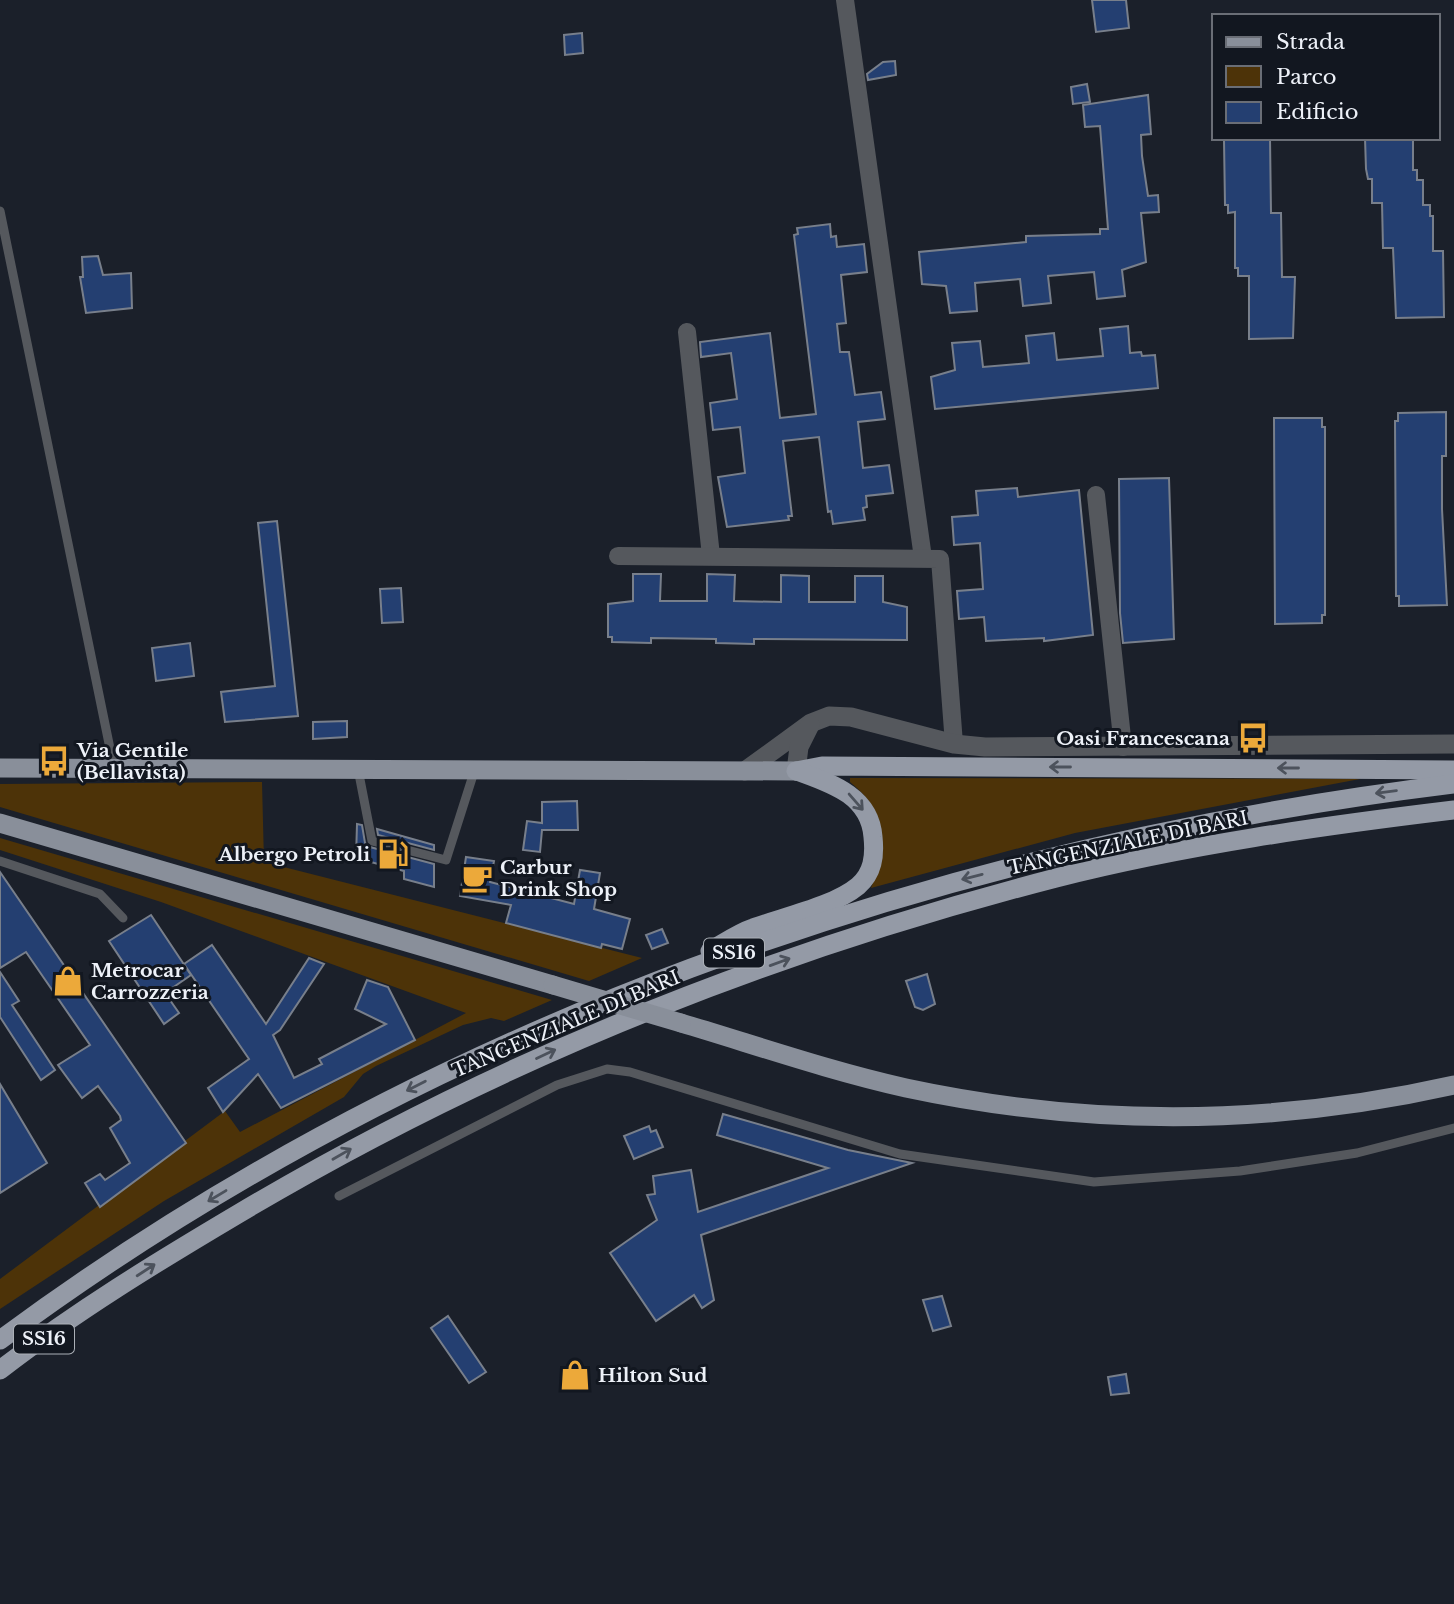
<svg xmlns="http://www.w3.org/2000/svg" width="1454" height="1604" font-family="'Libre Baskerville',serif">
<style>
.green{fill:#4d3308}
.building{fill:#243f71;stroke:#787f8b;stroke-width:2}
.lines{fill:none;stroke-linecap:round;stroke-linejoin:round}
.service{stroke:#55585d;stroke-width:9}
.minor{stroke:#55585d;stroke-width:18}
.tertiary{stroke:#55585d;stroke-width:19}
.primary{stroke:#898f9a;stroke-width:19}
.trunk{stroke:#949aa6;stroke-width:19}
.primary-bridge{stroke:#898f9a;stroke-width:19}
.oneway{stroke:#4c525c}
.labels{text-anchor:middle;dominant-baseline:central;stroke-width:6;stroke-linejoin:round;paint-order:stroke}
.shield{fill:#121720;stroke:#abb0b7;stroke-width:2}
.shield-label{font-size:18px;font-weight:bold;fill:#edf1f8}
.poi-label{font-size:19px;font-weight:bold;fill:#edf1f8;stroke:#121720;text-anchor:start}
.street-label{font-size:19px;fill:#edf1f8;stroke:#121720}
</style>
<rect width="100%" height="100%" fill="#1b202a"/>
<g class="green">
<path d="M850,778L1360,779L1075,833L871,888C887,846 889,813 850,782Z"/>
<polygon points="262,782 264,862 642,958 589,981 0,807 0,784"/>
<polygon points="0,838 552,1000 504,1021 491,1018 463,1025 376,1066 363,1074 344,1097 164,1201 0,1309 0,1279 225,1111 240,1132 466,1013 161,902 0,850"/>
</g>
<g class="building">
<polygon points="1092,0 1126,0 1129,28 1096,32"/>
<polygon points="582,33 583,53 565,55 564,35"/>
<polygon points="895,61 896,75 868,80 867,74 883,62"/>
<polygon points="1087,84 1090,102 1073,104 1071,87"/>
<polygon points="1148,95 1151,134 1141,135 1142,156 1148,196 1158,195 1159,212 1141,213 1146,262 1122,270 1125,296 1097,299 1094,272 1048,276 1051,303 1023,306 1020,279 986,282 975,283 977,311 950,313 946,286 922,284 919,252 1026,242 1026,236 1100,234 1100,229 1108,229 1100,126 1085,127 1083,105"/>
<polygon points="1227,138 1270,138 1271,213 1281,213 1282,277 1295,277 1293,338 1249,339 1249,276 1238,276 1238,268 1235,268 1235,212 1228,213 1228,205 1225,205 1224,140"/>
<polygon points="1365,138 1413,138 1413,170 1417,170 1417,180 1423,180 1423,205 1430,205 1430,216 1433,216 1433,251 1443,251 1444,317 1396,318 1393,248 1383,248 1382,203 1372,203 1372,179 1368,179 1366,169"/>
<polygon points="830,224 831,237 836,236 837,247 864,244 867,272 841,275 846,323 837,324 840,352 849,352 855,395 881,392 885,419 858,422 863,468 889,465 893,493 866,496 867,507 863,508 865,520 833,524 831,511 828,512 819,437 783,441 792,516 788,516 789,520 727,527 718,477 745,473 740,427 713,430 710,403 737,399 731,353 701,357 700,342 770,333 780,418 816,414 794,235 798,234 797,228"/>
<polygon points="98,256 103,275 131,273 132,308 86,313 80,277 83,277 82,257"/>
<polygon points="1128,326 1130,353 1141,352 1142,356 1155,355 1158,388 935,409 931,377 955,370 952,343 980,341 983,367 1029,363 1026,336 1054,333 1057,360 1103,356 1100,329"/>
<polygon points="1446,412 1446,456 1442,456 1442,509 1447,605 1399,606 1399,596 1396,596 1395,421 1398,421 1398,413"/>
<polygon points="1274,418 1322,418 1322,427 1325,427 1325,615 1322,615 1322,623 1275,624"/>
<polygon points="1169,478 1174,639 1123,643 1120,613 1119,479"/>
<polygon points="1017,488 1018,497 1079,490 1093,635 1044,641 1044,638 986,641 984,617 959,619 957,591 983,589 980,543 954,545 952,517 978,515 976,491"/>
<polygon points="277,521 298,716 225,722 221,692 275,686 258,523"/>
<polygon points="633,574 661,574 660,601 707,601 707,574 735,575 734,601 781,602 781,575 809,576 809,602 855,602 855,576 883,576 883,602 907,607 907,640 754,639 754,644 716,643 716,639 651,638 651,643 612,642 612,637 608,637 608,604 633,601"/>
<polygon points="401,588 403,622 382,623 380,589"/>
<polygon points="190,643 194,676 156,681 152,648"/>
<polygon points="347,721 347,737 313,739 313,722"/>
<polygon points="577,801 578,830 542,830 540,852 523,850 527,821 542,823 542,802"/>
<polygon points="357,824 362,825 365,843 370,847 434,864 434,887 404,879 404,871 356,858"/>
<polygon points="377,829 434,845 434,850 378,835"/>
<polygon points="466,857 494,861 490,882 574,904 580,870 600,873 594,909 630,919 622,949 602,944 601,948 506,923 511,905 460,896"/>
<polygon points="0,872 186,1143 100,1207 85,1183 100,1174 105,1180 130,1163 110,1128 121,1120 120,1116 98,1086 82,1098 58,1065 90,1045 26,952 0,968"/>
<polygon points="151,915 191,975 165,993 179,1013 164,1024 109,941"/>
<polygon points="662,929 668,943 652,949 646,935"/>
<polygon points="212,945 266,1024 309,958 324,964 280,1030 273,1035 294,1078 322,1064 319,1059 386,1024 355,1009 367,980 388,987 415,1040 281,1108 258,1074 223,1112 208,1088 249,1059 184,964"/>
<polygon points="0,972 19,1001 12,1005 55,1070 41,1080 0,1017"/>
<polygon points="927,974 935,1004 923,1010 915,1007 906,981"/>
<polygon points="0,1084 47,1163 0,1193"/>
<polygon points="723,1114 848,1150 912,1163 701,1235 714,1300 702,1308 694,1295 656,1321 610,1253 657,1220 647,1195 655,1194 653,1176 691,1170 698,1212 828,1168 717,1135"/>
<polygon points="649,1126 651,1132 656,1130 663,1147 634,1159 624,1136"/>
<polygon points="942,1296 951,1326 933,1331 923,1300"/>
<polygon points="448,1316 486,1372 469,1383 431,1328"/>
<polygon points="1126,1374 1129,1393 1111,1395 1108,1377"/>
</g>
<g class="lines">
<g class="service">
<polyline points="0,211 114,768"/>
<polyline points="358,769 372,841 446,860 475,769"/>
<polyline points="0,861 100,894 123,918"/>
<polyline points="339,1196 557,1085 607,1069 630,1072 900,1154 1094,1182 1240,1171 1357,1153 1454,1128"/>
</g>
<g class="minor">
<polyline points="845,0 923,558"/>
<polyline points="687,332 711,556"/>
<polyline points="1096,495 1123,747"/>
<polyline points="618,556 940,559 954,744"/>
</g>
<g class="tertiary">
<polyline points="745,771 811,723 829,716 851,717 954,744 985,747 1454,744"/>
<polyline points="796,771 799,747 810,725"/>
</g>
<g class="primary">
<polyline points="0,768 796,771"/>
<polyline points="0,823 553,985"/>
<path d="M681,1023C755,1045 830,1071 906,1088C1088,1127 1272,1126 1454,1085"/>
</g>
<g class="trunk">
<polyline points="796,771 822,766 1454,770"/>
<path d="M710,951C724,943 738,933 753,928C783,917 834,906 858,886C873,873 875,856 873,837C870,795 830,783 797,771"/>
<path d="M0,1340C424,1026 933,848 1454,784"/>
<path d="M0,1370C75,1312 157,1262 238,1214C493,1062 769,952 1056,878C1186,845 1321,826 1454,810"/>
</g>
<polyline class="primary-bridge" points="553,985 681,1023"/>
</g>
<defs><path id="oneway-shaft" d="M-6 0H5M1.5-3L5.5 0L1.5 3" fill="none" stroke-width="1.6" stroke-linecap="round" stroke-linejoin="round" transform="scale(1.75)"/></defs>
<g class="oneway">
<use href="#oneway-shaft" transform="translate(1060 767) rotate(-180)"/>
<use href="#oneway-shaft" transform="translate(1288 768) rotate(-180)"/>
<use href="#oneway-shaft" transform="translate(1386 792) rotate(173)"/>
<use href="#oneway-shaft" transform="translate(856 802) rotate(49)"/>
<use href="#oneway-shaft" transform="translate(972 877) rotate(166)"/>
<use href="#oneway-shaft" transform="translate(780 962) rotate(-20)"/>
<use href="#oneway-shaft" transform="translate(546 1054) rotate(-25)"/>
<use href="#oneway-shaft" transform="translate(416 1086) rotate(153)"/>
<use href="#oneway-shaft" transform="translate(342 1154) rotate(-30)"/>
<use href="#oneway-shaft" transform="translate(217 1196) rotate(149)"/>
<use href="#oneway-shaft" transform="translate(146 1270) rotate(-33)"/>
</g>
<defs>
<g id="bus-bare" transform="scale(2.415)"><path d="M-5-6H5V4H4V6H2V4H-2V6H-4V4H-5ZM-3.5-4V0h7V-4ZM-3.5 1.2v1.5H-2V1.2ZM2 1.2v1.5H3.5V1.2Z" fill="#eca93a" stroke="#121720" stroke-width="2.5" paint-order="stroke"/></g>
<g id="fuel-bare" transform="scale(2.415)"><path d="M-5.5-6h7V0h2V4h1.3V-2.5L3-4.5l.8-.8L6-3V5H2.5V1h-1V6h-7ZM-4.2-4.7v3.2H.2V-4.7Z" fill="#eca93a" stroke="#121720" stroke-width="2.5" paint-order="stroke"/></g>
<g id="cafe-bare" transform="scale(2.415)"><path d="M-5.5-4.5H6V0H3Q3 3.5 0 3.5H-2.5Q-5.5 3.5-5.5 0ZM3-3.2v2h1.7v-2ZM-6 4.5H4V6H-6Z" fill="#eca93a" stroke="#121720" stroke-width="2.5" paint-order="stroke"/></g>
<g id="shop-bare" transform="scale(2.415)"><path d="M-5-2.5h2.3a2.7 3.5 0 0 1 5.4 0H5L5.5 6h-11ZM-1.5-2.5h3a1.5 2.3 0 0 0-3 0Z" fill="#eca93a" stroke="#121720" stroke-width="2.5" paint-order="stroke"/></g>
</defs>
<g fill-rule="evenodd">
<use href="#bus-bare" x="1253" y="738"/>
<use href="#bus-bare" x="54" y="761"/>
<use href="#fuel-bare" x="393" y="854"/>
<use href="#cafe-bare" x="477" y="878"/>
<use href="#shop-bare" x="68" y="981"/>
<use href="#shop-bare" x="575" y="1375"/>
</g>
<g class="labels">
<g class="shield">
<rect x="704" y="938.5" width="60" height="29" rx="5"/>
<rect x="14" y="1324.5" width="60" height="29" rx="5"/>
</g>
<g class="shield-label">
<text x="734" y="953">SS16</text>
<text x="44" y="1339">SS16</text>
</g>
<g class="poi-label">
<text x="1230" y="738" text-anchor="end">Oasi Francescana</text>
<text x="77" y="750">Via Gentile<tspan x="77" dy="22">(Bellavista)</tspan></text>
<text x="370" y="854" text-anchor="end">Albergo Petroli</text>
<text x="500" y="867">Carbur<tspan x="500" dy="22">Drink Shop</tspan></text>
<text x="91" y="970">Metrocar<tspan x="91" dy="22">Carrozzeria</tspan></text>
<text x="598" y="1375">Hilton Sud</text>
</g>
<g class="street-label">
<text transform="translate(1128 843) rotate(-12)">TANGENZIALE DI BARI</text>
<text transform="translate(566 1024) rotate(-23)">TANGENZIALE DI BARI</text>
</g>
</g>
<rect x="1212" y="14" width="228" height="126" fill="#121720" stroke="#6a6e76" stroke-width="2"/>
<rect x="1226" y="37" width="35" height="10" fill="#898f9a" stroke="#6a6e76" stroke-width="2"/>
<text x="1276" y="49" font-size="21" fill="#edf1f8">Strada</text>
<rect x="1226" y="66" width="35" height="21" fill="#4d3308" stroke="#6a6e76" stroke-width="2"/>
<text x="1276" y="84" font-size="21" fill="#edf1f8">Parco</text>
<rect x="1226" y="102" width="35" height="21" fill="#243f71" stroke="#6a6e76" stroke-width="2"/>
<text x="1276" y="119" font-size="21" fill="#edf1f8">Edificio</text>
</svg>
